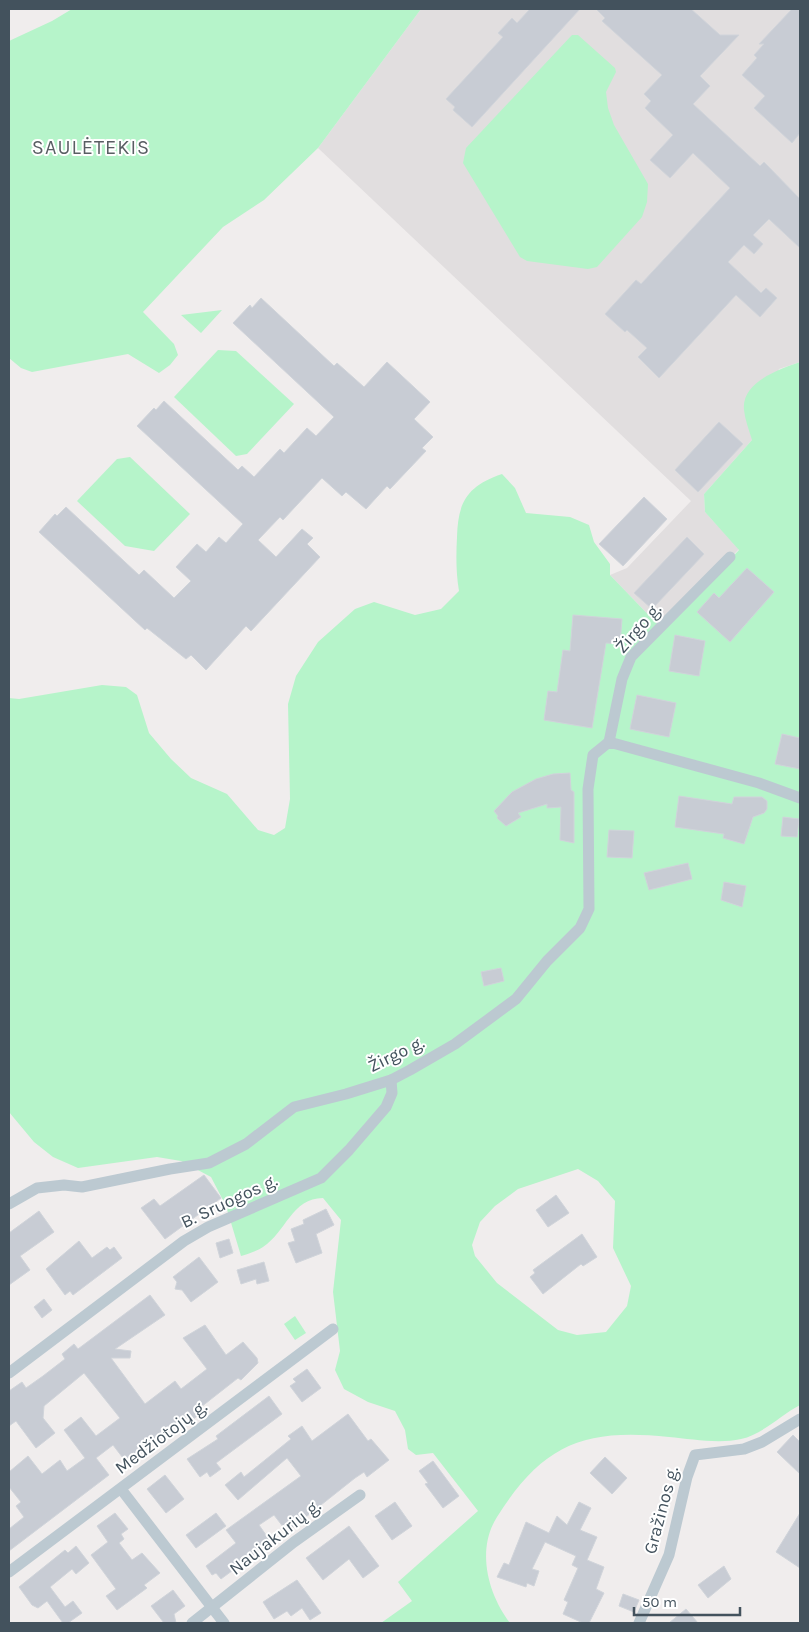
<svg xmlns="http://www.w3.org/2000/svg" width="809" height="1632" font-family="Karla,sans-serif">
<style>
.education{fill:#e1dedf}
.green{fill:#b6f4ca;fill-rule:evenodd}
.building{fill:#c8ccd4;stroke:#d0d4da}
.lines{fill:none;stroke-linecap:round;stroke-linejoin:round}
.street{stroke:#bcc9d1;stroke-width:11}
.labels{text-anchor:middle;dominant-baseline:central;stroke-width:4;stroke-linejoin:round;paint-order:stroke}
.street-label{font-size:18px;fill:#43525d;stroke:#fff}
.quarter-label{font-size:20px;letter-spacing:1px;fill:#595e63;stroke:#fff}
</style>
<rect width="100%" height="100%" fill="#f0eded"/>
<polygon class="education" points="421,9 800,9 800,362 779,369 752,440 704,494 705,512 739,549 663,630 610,575 627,568 691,501 318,148"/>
<g class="green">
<polygon points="72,9 421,9 318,148 264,200 223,227 143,312 174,344 178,355 170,365 159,373 128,354 32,372 21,368 9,358 9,41 52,21"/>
<polygon points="572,35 578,35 615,68 616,72 606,92 608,108 614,125 648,184 647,202 642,217 597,267 588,269 527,261 520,257 463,163 466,148"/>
<polygon points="222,310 201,333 181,315"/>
<polygon points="218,350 236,351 294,404 247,454 236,456 174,397"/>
<path d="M800,362V1405C781,1415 763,1434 741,1439C719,1444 691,1439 669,1437C584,1428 543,1444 497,1517C476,1550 488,1594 510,1623H381L412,1601L398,1582L478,1511L433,1453L416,1455L408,1449L405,1430L395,1411L368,1402L344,1389L335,1370L340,1351L333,1292L341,1220L323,1198C292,1198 286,1232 263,1247C257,1251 248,1254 241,1256L226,1206L211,1177L181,1161L157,1157L78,1168L53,1157L34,1142L9,1112V698L19,699L102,685L126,687L137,695L149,733L171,759L191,778L227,794L258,830L274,835L285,828L290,799L288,704L296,676L318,642L355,609L374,602L415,615L441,609L459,591C456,573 456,556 457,537C458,502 467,486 502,474L515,488L526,513L570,517L589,525L594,542L610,564V575L663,630L739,550L705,512L704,494L752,440C749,430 745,420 744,410C741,382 780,369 800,362ZM578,1169L598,1181L615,1201L613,1248L631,1286L627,1306L606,1332L577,1335L558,1330L497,1283L475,1256L472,1245L480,1222L495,1206L518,1189Z"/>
<polygon points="130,457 190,514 154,551 125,546 77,501 117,459"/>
<polygon points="295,1316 306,1333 295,1340 284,1324"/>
</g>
<g class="building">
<polygon points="530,9 580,9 472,127 453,110 455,107 446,99 503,37 498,33 512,18 517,23"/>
<polygon points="596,9 691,9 720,35 739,35 700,76 710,86 693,104 760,166 764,162 800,199 800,248 769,219 753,235 763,244 754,254 744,245 728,262 761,293 766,288 777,298 760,317 736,295 659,378 638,357 647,348 627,330 625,332 605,314 636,280 641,284 730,188 693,153 670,178 650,160 673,135 645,108 651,101 644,94 662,75 602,21 605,18"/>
<polygon points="792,9 800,9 800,133 792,143 754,108 765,96 742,75 757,58 754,55 764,44 759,44"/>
<polygon points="261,298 334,366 337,363 364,387 387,362 430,402 414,419 433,437 422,448 426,451 390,489 387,486 366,509 346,492 342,496 322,478 283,520 280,517 258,540 276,557 302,529 313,538 307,544 320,557 251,631 246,626 206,670 191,655 186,659 147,628 145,630 39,532 55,514 57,516 66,507 139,575 144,570 174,598 191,581 176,567 197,544 206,552 219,537 226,543 243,524 137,426 154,408 156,410 164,401 238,470 242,466 254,477 280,449 284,453 307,428 316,436 334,417 233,323 250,305 252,308"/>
<polygon points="719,422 743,444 698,492 675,470"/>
<polygon points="644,497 667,519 623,566 599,544"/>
<polygon points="687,537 704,554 652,609 634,593"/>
<polygon points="747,568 774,592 730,642 697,612 714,593 719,598"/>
<polygon points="573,615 622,619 620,644 606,643 592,728 544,720 548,691 557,692 563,650 570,651"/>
<polygon points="675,635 705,641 699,676 669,671"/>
<polygon points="637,695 676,703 669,737 630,729"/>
<polygon points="782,734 800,738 800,769 775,764"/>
<polygon points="570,773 571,790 574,792 574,843 560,840 561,807 547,808 547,804 518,813 521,817 506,826 497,818 498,816 494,811 512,792 536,779 553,774"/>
<polygon points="679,796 732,804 734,797 762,797 767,801 767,809 764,813 753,817 744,844 723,838 724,834 675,827"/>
<polygon points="783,817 799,819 797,837 781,836"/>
<polygon points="609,830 634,831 632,858 607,857"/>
<polygon points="688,863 692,879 649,890 644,873"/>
<polygon points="724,882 746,886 742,907 721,900"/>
<polygon points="501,968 504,981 484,986 481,972"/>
<polygon points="204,1175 221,1198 165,1239 141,1208 154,1199 160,1206"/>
<polygon points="556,1195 569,1213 548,1227 536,1210"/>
<polygon points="326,1209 334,1225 316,1234 322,1253 296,1263 288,1243 295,1241 291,1229 304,1224 303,1220"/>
<polygon points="39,1211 54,1232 20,1256 30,1270 9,1285 9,1233"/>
<polygon points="582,1234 597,1257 583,1266 581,1264 543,1294 530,1277 535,1273 533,1270"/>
<polygon points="229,1239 233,1253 220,1258 216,1243"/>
<polygon points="79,1241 92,1258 107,1247 110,1250 114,1247 122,1258 73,1295 70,1291 65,1295 46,1269"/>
<polygon points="199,1257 218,1282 191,1302 182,1290 175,1289 177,1282 173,1277"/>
<polygon points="264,1262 269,1281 257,1284 256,1279 241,1284 237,1270"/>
<polygon points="150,1295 165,1315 115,1349 131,1351 130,1358 111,1358 145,1404 175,1381 181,1389 207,1369 183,1338 205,1325 226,1355 243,1342 257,1358 258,1363 241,1380 238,1378 201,1407 204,1411 192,1420 189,1416 132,1460 126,1462 113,1445 96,1458 109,1475 9,1551 9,1529 24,1517 16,1506 21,1502 9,1487 9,1472 28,1456 42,1474 60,1460 67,1471 85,1458 64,1430 81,1417 96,1436 120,1418 84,1373 44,1406 43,1418 55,1433 36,1448 16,1421 9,1426 9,1391 22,1382 26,1388 43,1376 65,1359 62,1354 74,1344 78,1349"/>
<polygon points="44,1299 52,1310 42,1318 34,1307"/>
<polygon points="307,1369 321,1388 302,1402 290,1386 296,1382 293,1379"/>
<polygon points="269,1396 282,1414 216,1463 221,1469 210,1477 207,1472 200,1477 187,1459 218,1439 216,1436"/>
<polygon points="348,1414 368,1441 371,1439 389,1460 367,1477 364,1472 355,1478 287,1532 274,1515 259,1525 271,1542 221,1579 216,1573 212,1575 206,1566 236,1543 226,1530 301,1476 287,1458 238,1500 225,1485 241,1472 244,1477 291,1439 288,1436 302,1426 312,1441"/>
<polygon points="793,1435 800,1442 800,1474 777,1452"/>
<polygon points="605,1457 627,1478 612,1494 590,1473"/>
<polygon points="433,1461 459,1496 443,1508 425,1484 428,1483 419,1471"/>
<polygon points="165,1475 184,1499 166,1513 147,1489"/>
<polygon points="395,1502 412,1526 392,1540 375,1516"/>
<polygon points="579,1502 591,1508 580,1530 597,1537 587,1560 604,1567 596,1589 604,1593 589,1623 583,1623 563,1614 568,1602 564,1600 578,1568 572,1565 576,1556 545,1542 532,1569 539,1571 534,1586 527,1583 526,1587 497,1577 504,1563 509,1565 526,1522 549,1533 557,1516 567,1525"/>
<polygon points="115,1513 128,1529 121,1534 124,1539 119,1543 132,1560 142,1553 160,1573 144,1585 147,1588 117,1610 106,1596 116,1589 91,1555 108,1542 97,1526"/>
<polygon points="216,1513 226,1526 196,1548 186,1535"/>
<polygon points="800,1513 800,1568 776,1552"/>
<polygon points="349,1526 379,1566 363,1578 349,1559 323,1580 306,1558"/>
<polygon points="76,1546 89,1563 76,1574 72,1569 50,1587 65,1607 73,1601 82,1613 68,1623 63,1623 47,1601 38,1608 32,1605 19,1587 65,1550 68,1553"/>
<polygon points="724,1566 731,1579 708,1598 698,1585"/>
<polygon points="297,1580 321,1613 310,1620 302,1608 291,1616 287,1611 274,1619 263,1602"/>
<polygon points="173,1590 185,1606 174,1614 176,1623 164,1623 151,1606"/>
<polygon points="623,1594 639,1600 634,1612 619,1606"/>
<polygon points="686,1609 698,1623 669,1623"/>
</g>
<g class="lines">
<g class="street">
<polyline points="609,742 622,679 631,657 730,557"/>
<polyline points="9,1204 37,1188 64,1185 82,1187 170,1169 209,1163 246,1144 294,1107 346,1094 391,1080 410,1070 455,1044 516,999 547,961 580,928 589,909 588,789 593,755 609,742 759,783 800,798"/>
<polyline points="9,1373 184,1241 208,1227 321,1178 349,1150 386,1107 392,1093 391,1080"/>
<polyline points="121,1489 224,1623"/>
<polyline points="9,1572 333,1329"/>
<polyline points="192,1623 294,1542 360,1495"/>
<polyline points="639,1623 669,1555 687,1477 695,1455 744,1449 762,1442 800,1419"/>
</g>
</g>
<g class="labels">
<g class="street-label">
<text transform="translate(638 628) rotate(-49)">Žirgo g.</text>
<text transform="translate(396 1054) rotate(-26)">Žirgo g.</text>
<text transform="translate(229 1201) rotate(-25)">B. Sruogos g.</text>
<text transform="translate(161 1437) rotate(-37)">Medžiotojų g.</text>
<text transform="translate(661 1510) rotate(-75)">Gražinos g.</text>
<text transform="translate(275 1537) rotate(-38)">Naujakurių g.</text>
</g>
<g class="quarter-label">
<text x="91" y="147">SAULĖTEKIS</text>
</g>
</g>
<rect width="809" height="1632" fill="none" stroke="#43525d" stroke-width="20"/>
<path d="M634 1607v8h106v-8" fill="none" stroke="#43525d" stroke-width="2.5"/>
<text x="642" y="1607" font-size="15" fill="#43525d" stroke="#ffffff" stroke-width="4" paint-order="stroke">50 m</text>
</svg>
